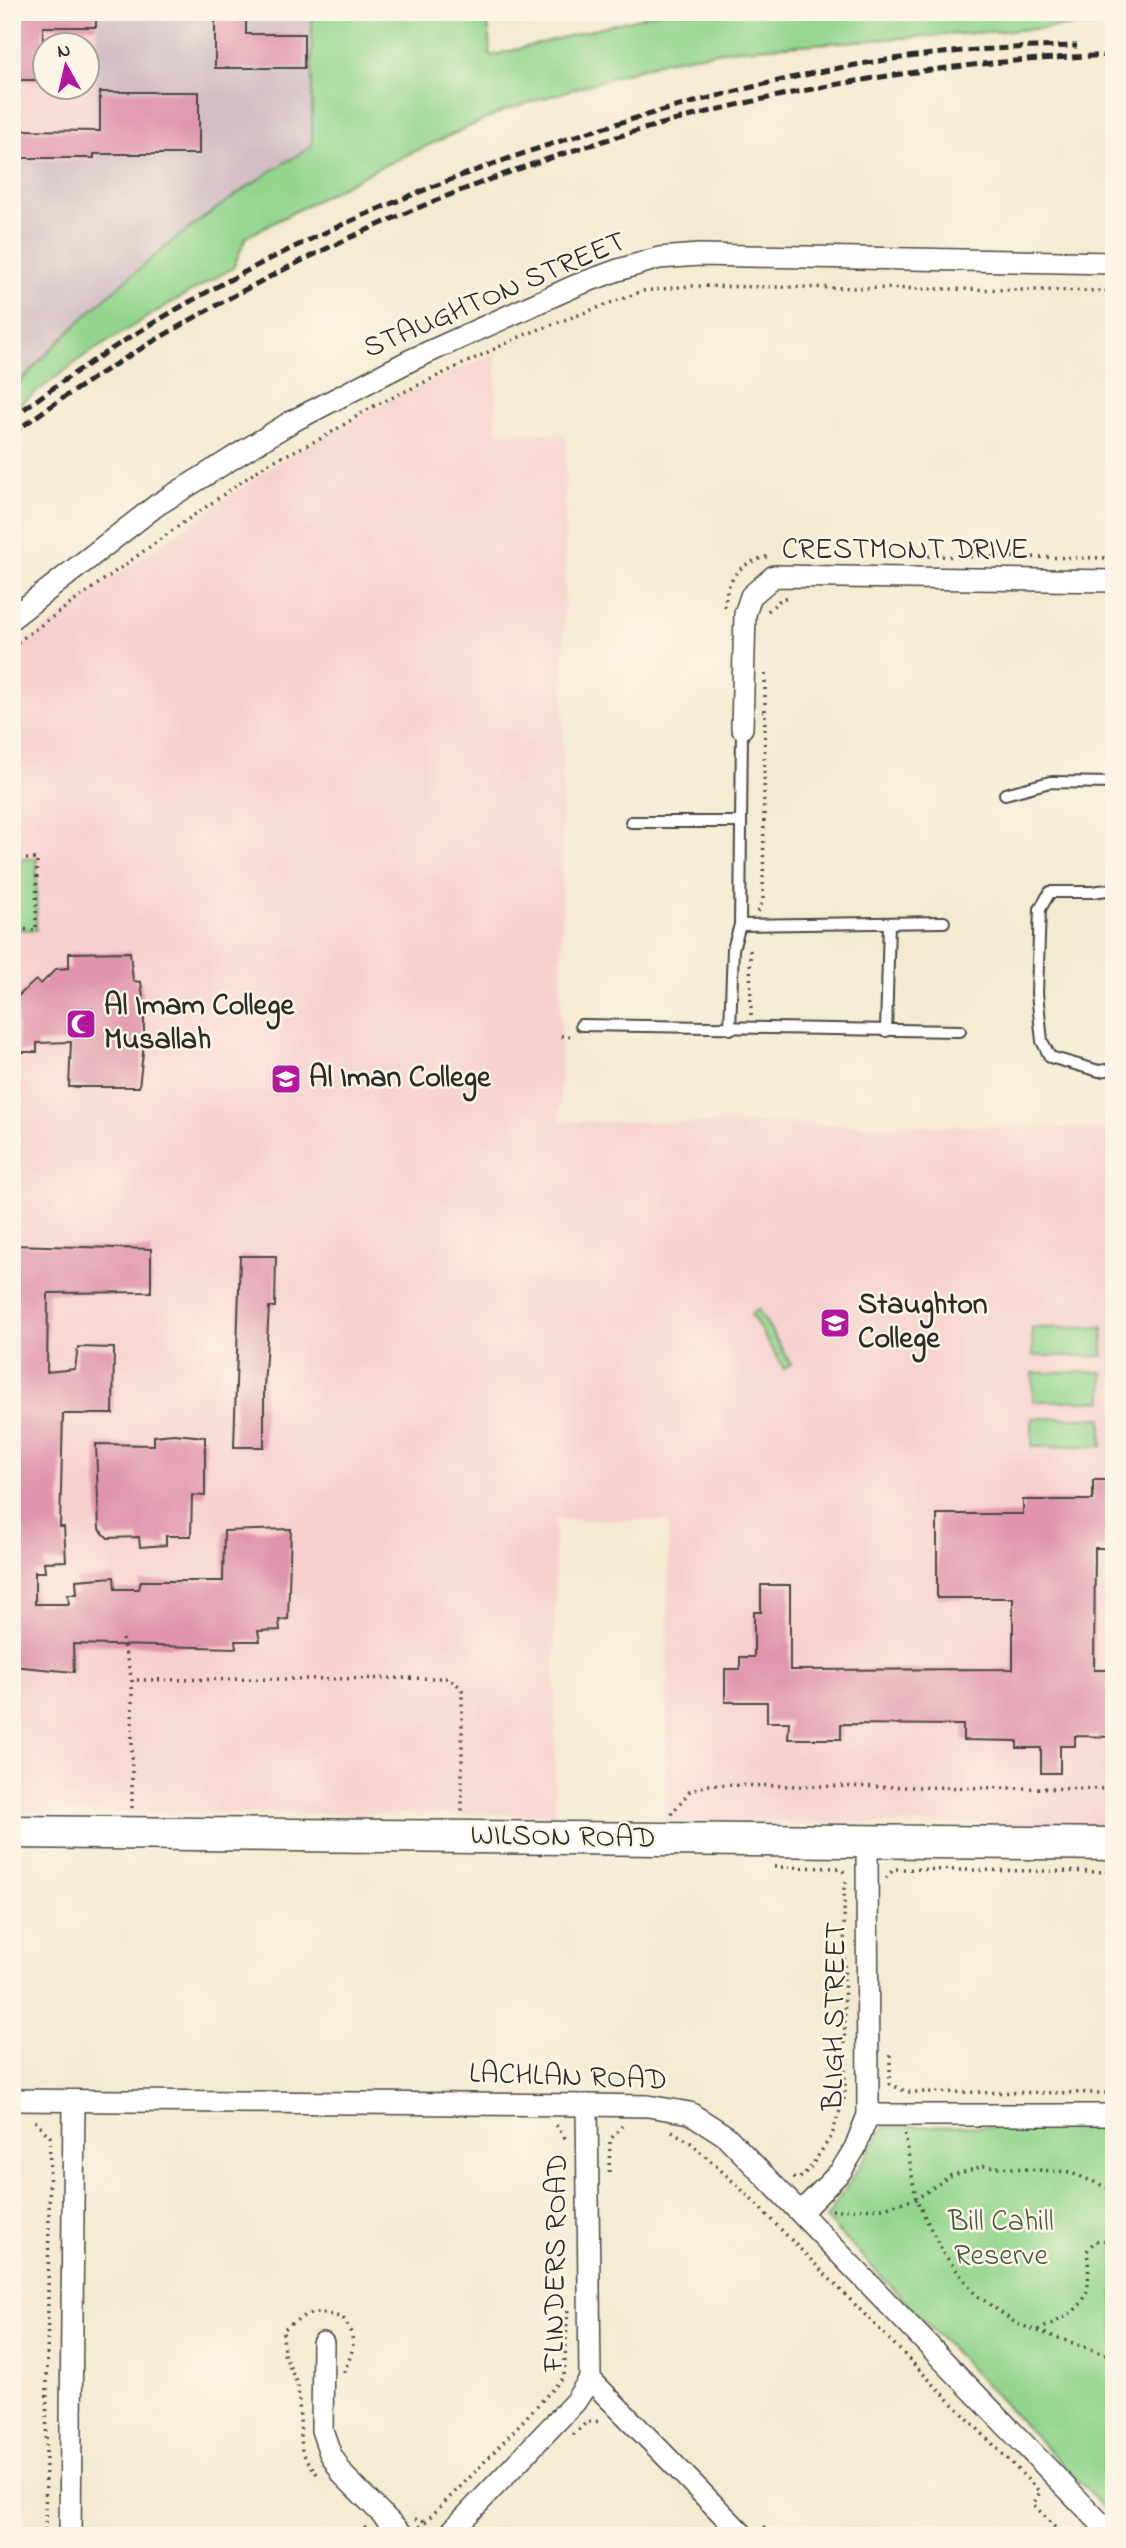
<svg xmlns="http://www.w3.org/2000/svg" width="1126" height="2548" font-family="'Indie Flower',sans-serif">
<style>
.built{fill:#f7d0ce;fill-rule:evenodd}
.industrial{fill:#d2bec4}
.green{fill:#93d58d;stroke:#5f805c;stroke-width:2}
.building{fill:#e094ad}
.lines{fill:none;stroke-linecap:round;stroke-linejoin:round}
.lane-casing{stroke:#494844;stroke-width:14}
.street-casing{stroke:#494844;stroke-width:24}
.secondary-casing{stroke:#494844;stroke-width:35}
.path{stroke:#494844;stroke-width:3.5;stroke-dasharray:2 5;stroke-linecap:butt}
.lane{stroke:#fff;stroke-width:10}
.street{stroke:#fff;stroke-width:21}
.secondary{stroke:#fff;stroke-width:32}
.rail{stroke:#2b2b2b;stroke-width:5;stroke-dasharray:10 5;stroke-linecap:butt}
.labels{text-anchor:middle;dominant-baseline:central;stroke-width:5;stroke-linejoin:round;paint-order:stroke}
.street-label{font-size:30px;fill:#2b2b2b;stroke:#fcf5e5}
.poi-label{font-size:30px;font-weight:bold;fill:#2b2b2b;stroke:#fcf5e5;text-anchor:start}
.park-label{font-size:30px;fill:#455644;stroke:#fcf5e5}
</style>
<rect width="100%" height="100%" fill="#fcf5e5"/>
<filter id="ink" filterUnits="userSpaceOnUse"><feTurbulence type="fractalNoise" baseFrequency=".0143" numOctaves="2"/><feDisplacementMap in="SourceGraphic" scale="14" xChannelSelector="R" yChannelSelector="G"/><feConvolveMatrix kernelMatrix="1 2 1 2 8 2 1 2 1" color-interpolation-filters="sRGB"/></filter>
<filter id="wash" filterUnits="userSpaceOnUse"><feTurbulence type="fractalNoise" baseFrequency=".00686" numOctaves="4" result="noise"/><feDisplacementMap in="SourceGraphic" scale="28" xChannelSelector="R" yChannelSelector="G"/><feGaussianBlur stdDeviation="1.57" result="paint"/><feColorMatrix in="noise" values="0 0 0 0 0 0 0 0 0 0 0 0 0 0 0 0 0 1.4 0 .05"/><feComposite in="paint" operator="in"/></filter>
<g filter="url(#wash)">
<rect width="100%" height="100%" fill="#f4ead0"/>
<g class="built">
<path d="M12,12H97L96,161L12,160ZM46,46H88V88H46Z"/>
<polygon points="496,353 496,432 566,434 560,1121 1114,1128 1114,1826 665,1821 669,1521 555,1519 555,1815 12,1812 12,654 97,589 277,463 393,398"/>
</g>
<polygon class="industrial" points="97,12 312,12 312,146 282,164 190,227 139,266 65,334 12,391 12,160 96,160"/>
<g class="green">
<path d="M312,12H488L490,56L662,12H1114V26H1078L730,50L665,61L506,110L376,169L246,237L233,268L162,308L83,357L12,410V391C100,294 199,213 312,146Z"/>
<polygon points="12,859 37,859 36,930 12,929"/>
<polygon points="758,1309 791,1364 784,1369 751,1314"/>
<polygon points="1103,1327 1103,1356 1033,1356 1032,1328"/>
<polygon points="1103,1372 1103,1401 1033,1401 1033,1373"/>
<polygon points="1032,1418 1102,1418 1102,1446 1032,1447"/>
<polygon points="885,2126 1114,2127 1114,2518 826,2219"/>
</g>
<g id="blocks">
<g class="building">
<polygon points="19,12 96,12 96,27 43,27 42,80 18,80"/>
<polygon points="215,12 246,12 246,34 304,34 304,68 215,68"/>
<polygon points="100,92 199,92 199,154 94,154 94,158 18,158 18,130 100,131"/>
<polygon points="130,952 133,981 141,982 144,1006 144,1044 139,1087 69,1087 71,1042 37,1043 37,1052 18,1052 17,997 36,980 41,984 56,969 69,968 69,953"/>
<polygon points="12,1245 151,1249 151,1292 48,1293 47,1372 75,1369 78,1347 114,1348 113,1414 63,1414 60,1527 64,1527 66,1561 44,1562 45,1572 35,1572 35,1604 69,1604 68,1594 77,1594 76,1580 114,1577 115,1589 139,1589 141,1581 223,1581 224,1531 291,1529 288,1619 279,1620 280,1630 258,1631 260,1641 235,1641 236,1648 73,1644 74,1672 12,1666"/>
<polygon points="240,1256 276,1256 275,1307 269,1307 264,1388 264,1447 234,1447"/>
<polygon points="174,1434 205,1437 205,1496 192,1495 191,1536 166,1536 166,1545 140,1547 139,1537 108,1538 99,1529 96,1444 154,1445 154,1436"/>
<polygon points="1093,1480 1114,1480 1114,1548 1095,1548 1094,1670 1114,1670 1114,1737 1075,1736 1075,1746 1060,1746 1060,1773 1041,1773 1041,1748 1017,1748 1017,1741 963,1740 963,1725 841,1724 841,1739 788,1739 789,1722 767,1722 767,1702 725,1702 725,1669 740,1669 740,1657 754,1657 754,1612 761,1612 761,1585 790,1585 790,1670 1013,1669 1013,1598 937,1598 937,1514 1023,1514 1023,1500 1093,1500"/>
</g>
</g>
</g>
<g filter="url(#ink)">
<use href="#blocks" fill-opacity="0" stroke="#494844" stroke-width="2"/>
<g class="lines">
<g class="lane-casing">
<g id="lane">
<polyline points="1005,794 1050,782 1114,783"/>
<polyline points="631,822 741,822"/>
<polyline points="1114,889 1092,892 1050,892 1040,909 1037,993 1042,1041 1050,1057 1099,1071 1114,1069"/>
<polyline points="740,925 944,922"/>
<polyline points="581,1025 960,1031"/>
<polyline points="730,1029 733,949 740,925 742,728"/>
<polyline points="886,1031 889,923"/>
</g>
</g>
<g class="street-casing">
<g id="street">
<polyline points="12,618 157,505 291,422 411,360 577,285 618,270 659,258 699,255 1114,263"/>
<polyline points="742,728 745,614 751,596 774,576 1114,581"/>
<polyline points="12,2100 587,2105 648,2106 690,2113 726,2136 1113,2536"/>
<polyline points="868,2115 1114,2115"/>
<polyline points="801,2212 841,2171 855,2148 868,2115 867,1841"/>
<polyline points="323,2343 322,2430 330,2453 343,2475 404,2536"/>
<polyline points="590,2379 744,2536"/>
<polyline points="70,2536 74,2101"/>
<polyline points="447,2536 575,2402 590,2379 587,2105"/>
</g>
</g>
<g class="secondary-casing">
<polyline id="secondary" points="12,1832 1114,1844"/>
</g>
<g class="path">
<polyline points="907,556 1114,558"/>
<path d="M725,607C726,576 741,562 770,556"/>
<polyline points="768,611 782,598 786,598"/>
<polyline points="12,646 180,525 267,464 324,437 372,407 524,335 643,291 689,286 1114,291"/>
<polyline points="765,711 765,671"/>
<polyline points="12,859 37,859 36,930 12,929"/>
<polyline points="758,912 763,901 765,711 762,711"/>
<polyline points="750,950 751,1016"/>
<polyline points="561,1036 572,1036"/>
<polyline points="122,1639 132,1680"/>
<polyline points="132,1808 132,1680 447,1678 456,1683 462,1690 462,1812"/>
<polyline points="671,1814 690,1791 707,1785 1114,1789"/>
<polyline points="774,1867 840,1868 847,1875"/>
<polyline points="886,1878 894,1869 1114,1872"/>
<polyline points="890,2055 890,2084 907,2092 1114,2093"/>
<polyline points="35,2121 50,2137 45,2536"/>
<polyline points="556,2125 567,2141"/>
<polyline points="672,2131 691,2143 739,2187 1040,2492 1033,2504 1063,2536"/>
<polyline points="905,2134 916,2199 943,2253 975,2294 1017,2324 1114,2357"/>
<polyline points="609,2172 610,2140 622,2126"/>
<polyline points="793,2178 800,2178 810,2168 832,2135 845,2095 844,1886 847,1880"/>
<polyline points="832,2210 882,2208 916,2199 950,2176 984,2166 1069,2172 1114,2190"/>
<path d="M1038,2330C1083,2310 1093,2303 1087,2251L1095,2241L1114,2240"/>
<polyline points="573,2435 587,2422 602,2421"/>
<path d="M317,2474L302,2452L298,2386L284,2354L283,2330C306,2312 315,2309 343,2318C358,2341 354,2349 343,2374"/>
<polyline points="415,2519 426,2521"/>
<polyline points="364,2527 372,2536"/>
<polyline points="420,2527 474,2473 564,2377 568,2306"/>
<polyline points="763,2527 772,2536"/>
</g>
<use href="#lane" class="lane"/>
<use href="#street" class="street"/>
<use href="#secondary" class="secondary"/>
<g class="rail">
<path d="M12,418C212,267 450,166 691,103C765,83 840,65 916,56C969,49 1024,47 1077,46"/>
<path d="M12,434C74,388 140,348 208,310C485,155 796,66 1114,55"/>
</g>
</g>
</g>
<defs>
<g id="mosque-square" transform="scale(1.575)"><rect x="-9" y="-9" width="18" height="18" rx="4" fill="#b5179e" stroke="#fcf5e5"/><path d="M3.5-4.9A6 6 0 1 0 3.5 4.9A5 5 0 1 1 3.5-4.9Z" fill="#fff"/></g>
<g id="school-square" transform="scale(1.575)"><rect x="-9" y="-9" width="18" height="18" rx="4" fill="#b5179e" stroke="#fcf5e5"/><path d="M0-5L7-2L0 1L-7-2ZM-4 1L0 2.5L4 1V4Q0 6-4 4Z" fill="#fff"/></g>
</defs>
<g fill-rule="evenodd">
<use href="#mosque-square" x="81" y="1024"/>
<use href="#school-square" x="286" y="1079"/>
<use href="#school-square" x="835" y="1323"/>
</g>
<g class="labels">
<g class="street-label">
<text transform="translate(495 296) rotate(-23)">STAUGHTON STREET</text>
<text x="905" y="551">CRESTMONT DRIVE</text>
<text transform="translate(563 1838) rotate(1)">WILSON ROAD</text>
<text transform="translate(836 2016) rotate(-89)">BLIGH STREET</text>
<text transform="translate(568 2078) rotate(2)">LACHLAN ROAD</text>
<text transform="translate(557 2263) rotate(-89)">FLINDERS ROAD</text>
</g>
<g class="poi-label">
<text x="104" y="1007">Al Imam College<tspan x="104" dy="34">Musallah</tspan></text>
<text x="309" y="1079">Al Iman College</text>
<text x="858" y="1306">Staughton<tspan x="858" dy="34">College</tspan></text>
</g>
<g class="park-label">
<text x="1001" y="2223">Bill Cahill<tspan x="1001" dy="34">Reserve</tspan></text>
</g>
</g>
<rect width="1126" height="2548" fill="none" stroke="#fcf5e5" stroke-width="42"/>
<g transform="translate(66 66) rotate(352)"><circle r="33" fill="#fcf5e5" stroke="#a8a49b" stroke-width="2"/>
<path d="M0-5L12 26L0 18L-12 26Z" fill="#b5179e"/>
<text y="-10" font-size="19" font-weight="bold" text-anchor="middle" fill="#2b2b2b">N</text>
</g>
</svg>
